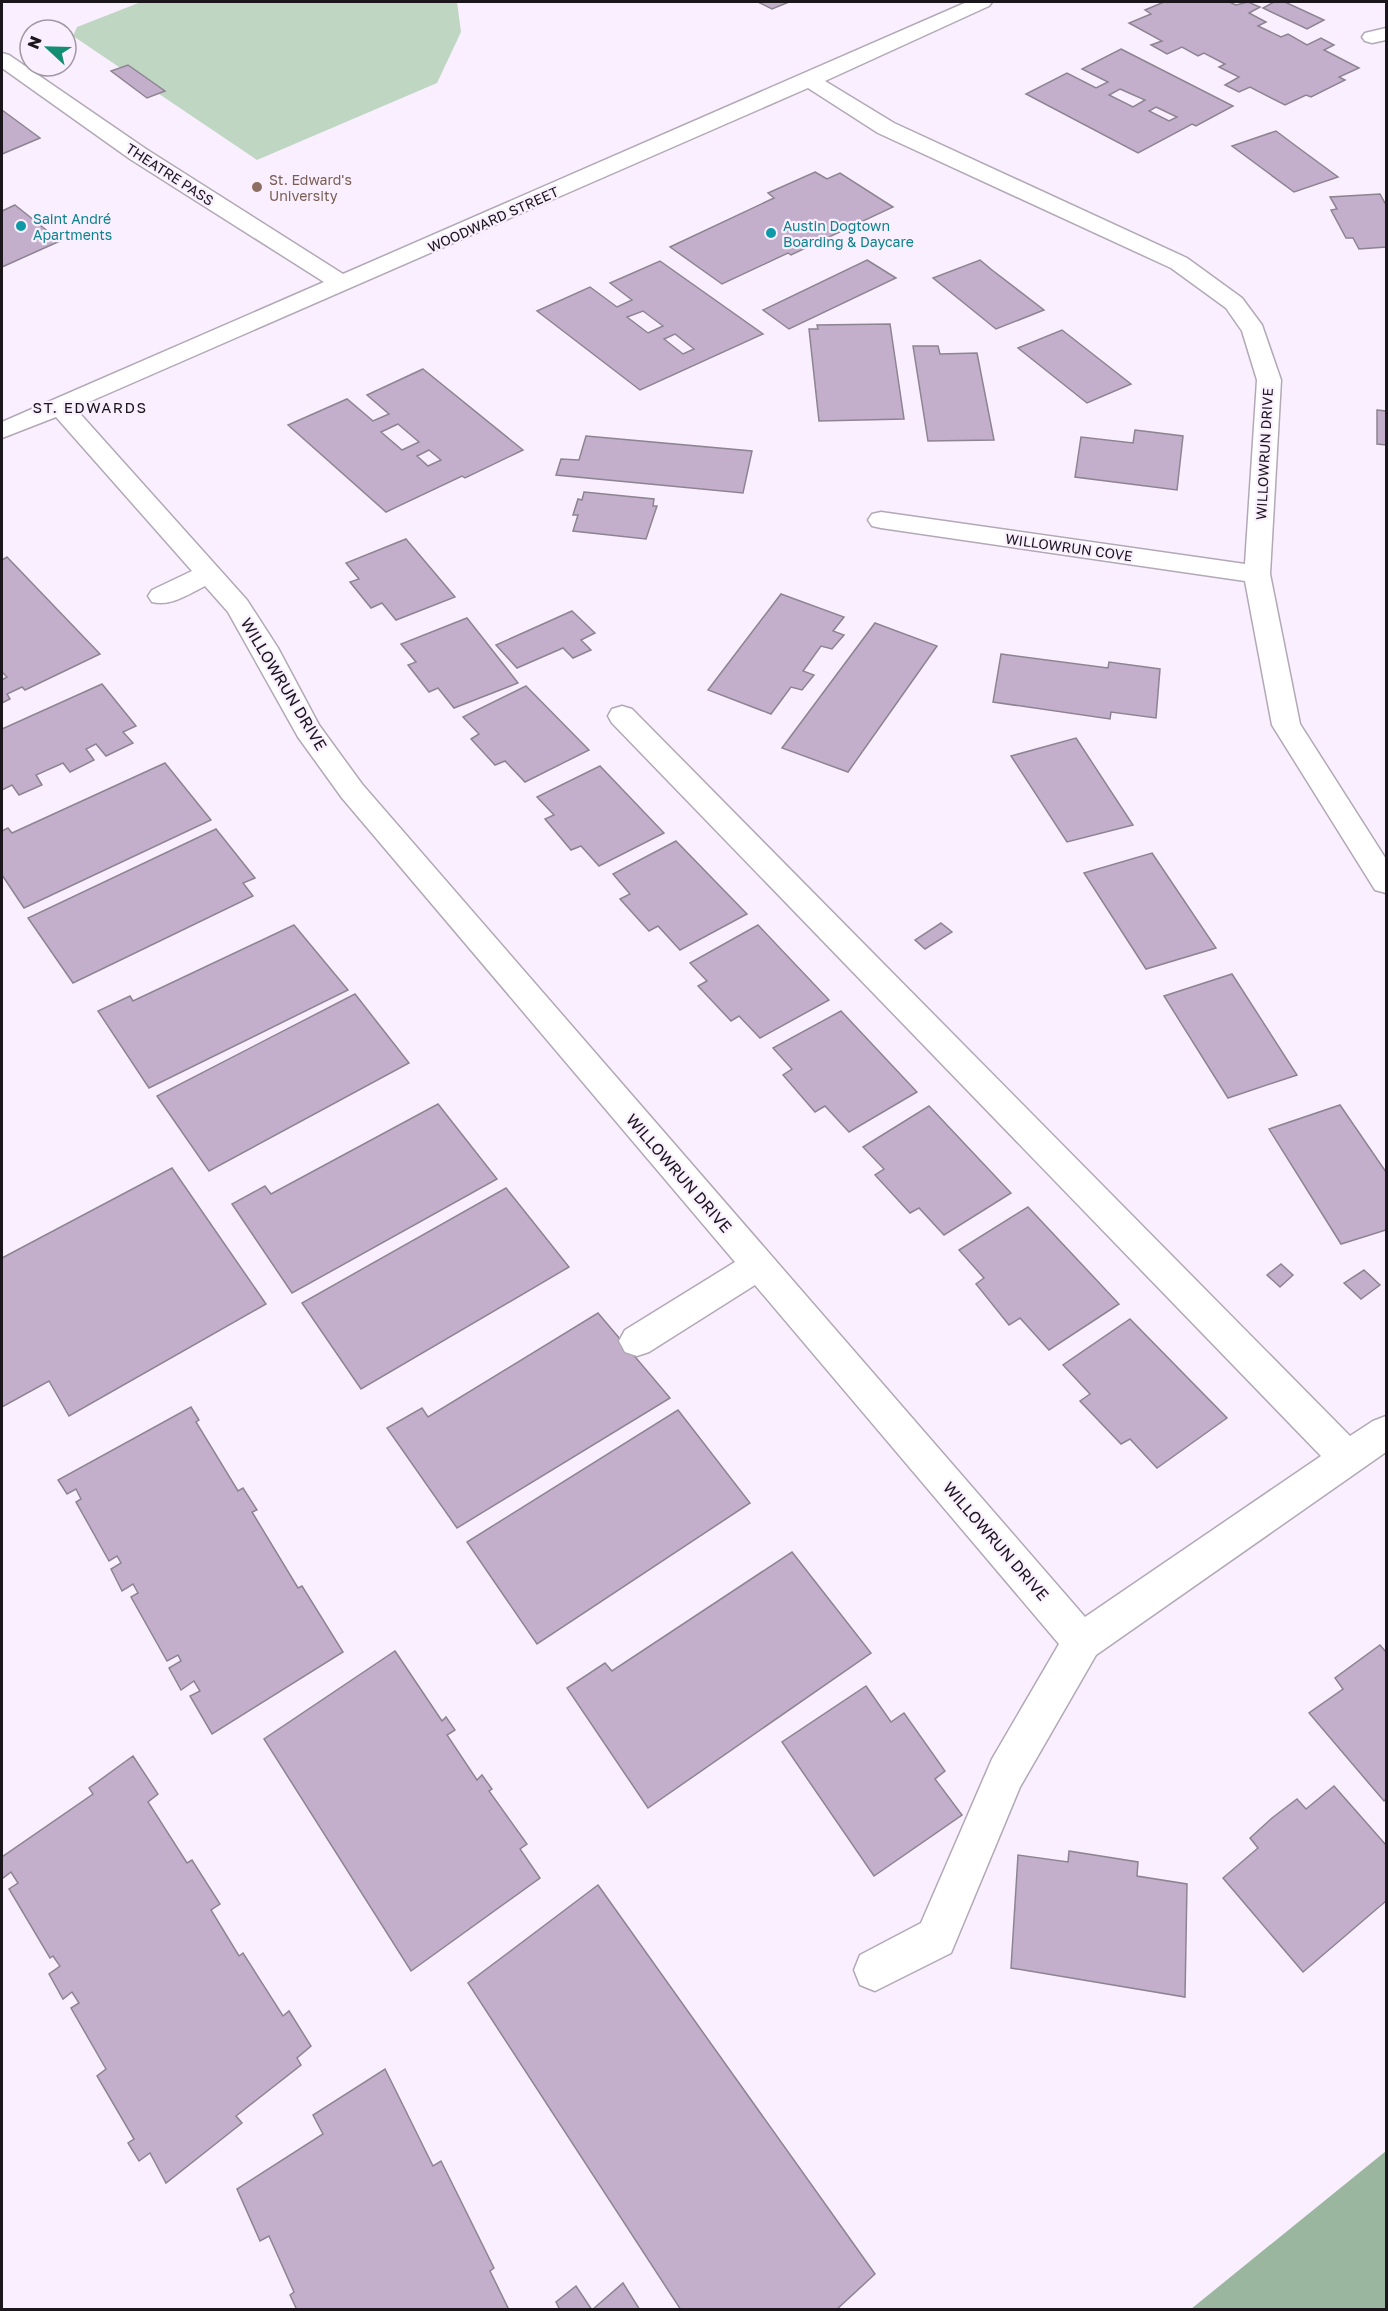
<svg xmlns="http://www.w3.org/2000/svg" width="1388" height="2311" font-family="'Golos Text',sans-serif">
<style>
.green{fill:#bfd6c2}
.forest{fill:#9ab69f}
.building{fill:#c3afcb;stroke:#8d8491;stroke-width:1.5;fill-rule:evenodd}
.lines{fill:none;stroke-linecap:round;stroke-linejoin:round}
.minor-casing{stroke:#b2a8b6;stroke-width:3}
.minor{fill:#fff;fill-rule:evenodd}
.education-dot{fill:#8d6e63;stroke:#faeffe;stroke-width:2}
.culture-dot{fill:#0f9aa8;stroke:#faeffe;stroke-width:2}
.labels{text-anchor:middle;dominant-baseline:central;stroke-width:4.5;stroke-linejoin:round;paint-order:stroke}
.far-street-label{font-size:14px;fill:#1a161b;stroke:#faeffe}
.far-education-label{font-size:14px;fill:#785e54;stroke:#faeffe;text-anchor:start}
.far-culture-label{font-size:14px;fill:#0d838f;stroke:#faeffe;text-anchor:start}
.far-neighbourhood-label{font-size:15px;letter-spacing:1.5px;fill:#1a161b;stroke:#faeffe}
.street-label{font-size:16px;fill:#1a161b;stroke:#faeffe}
</style>
<rect width="100%" height="100%" fill="#faeffe"/>
<polygon class="green" points="141,2 457,2 461,32 437,83 257,160 73,36 77,27"/>
<polygon class="forest" points="1386,2151 1386,2309 1191,2309"/>
<g class="building">
<polygon points="758,2 789,2 772,9"/>
<polygon points="1164,2 1229,2 1236,5 1248,2 1260,7 1249,13 1266,22 1258,26 1281,37 1288,34 1307,45 1321,38 1334,45 1324,50 1359,68 1339,77 1345,80 1311,97 1306,95 1285,105 1250,87 1239,92 1225,85 1239,77 1219,67 1225,64 1204,53 1198,56 1182,47 1167,54 1151,45 1162,41 1129,23 1151,14 1145,10"/>
<polygon points="1274,2 1285,2 1324,20 1307,29 1263,8"/>
<path d="M1121,49L1233,106L1196,126L1192,124L1138,153L1026,94L1067,73L1096,88L1108,82L1082,69ZM1120,89L1145,100L1133,107L1109,95ZM1156,107L1177,117L1169,121L1149,111Z"/>
<polygon points="128,65 165,91 147,98 111,71"/>
<polygon points="2,110 40,138 2,154"/>
<polygon points="1276,131 1296,146 1338,177 1294,192 1232,146"/>
<polygon points="815,172 827,179 840,173 893,207 791,255 788,253 722,284 670,247 774,198 768,193"/>
<polygon points="1380,194 1386,205 1386,247 1359,249 1353,238 1346,238 1331,210 1337,209 1330,197"/>
<polygon points="15,205 60,241 2,267 2,211"/>
<polygon points="867,260 896,278 789,329 763,310"/>
<polygon points="980,260 992,270 1044,310 996,329 933,278"/>
<path d="M660,261L763,334L640,390L537,311L590,287L617,307L632,300L610,283ZM643,311L663,326L648,333L627,317ZM675,334L694,349L683,354L664,339Z"/>
<polygon points="890,324 904,419 819,421 809,329 818,329 817,325"/>
<polygon points="1062,330 1131,384 1087,403 1018,348"/>
<polygon points="913,346 938,346 940,354 977,353 994,440 928,441"/>
<path d="M423,369L523,450L465,478L462,476L386,512L288,425L347,399L373,421L389,414L367,395ZM398,424L419,442L402,450L381,432ZM429,450L441,460L428,466L417,456Z"/>
<polygon points="1377,410 1386,411 1386,445 1377,444"/>
<polygon points="1135,430 1183,436 1177,490 1075,477 1081,437 1133,443"/>
<polygon points="586,436 752,451 743,493 556,475 561,459 579,460"/>
<polygon points="584,492 654,499 653,506 657,506 646,539 573,531 578,515 573,515 578,499 582,500"/>
<polygon points="406,539 455,597 396,620 382,603 371,608 350,582 359,579 346,563"/>
<polygon points="7,557 100,654 25,690 22,687 7,694 10,699 2,703 2,680 7,677 2,672 2,560"/>
<polygon points="781,594 844,617 833,631 844,635 832,649 821,646 803,671 814,675 802,690 791,687 771,714 708,690"/>
<polygon points="572,611 595,633 581,640 591,650 573,658 563,648 517,668 496,645"/>
<polygon points="467,618 518,683 454,708 438,688 429,692 408,665 416,662 401,644"/>
<polygon points="875,623 937,646 848,772 782,748"/>
<polygon points="1001,654 1108,668 1109,662 1160,669 1156,718 1111,712 1110,719 993,702"/>
<polygon points="102,684 136,726 123,732 133,743 106,756 96,744 86,749 94,760 70,772 63,763 36,775 42,785 19,795 12,785 2,790 2,729"/>
<polygon points="526,686 589,750 525,782 505,761 495,765 471,739 479,734 463,717"/>
<polygon points="1076,738 1133,825 1067,842 1011,756"/>
<polygon points="165,763 211,820 24,908 2,875 2,831 8,828 12,833"/>
<polygon points="600,766 664,833 599,866 581,846 571,850 545,819 554,815 537,797"/>
<polygon points="216,829 255,878 243,883 253,896 73,983 28,918"/>
<polygon points="676,841 747,914 680,950 658,926 649,931 620,899 630,894 613,874"/>
<polygon points="1152,853 1216,948 1146,969 1084,873"/>
<polygon points="941,923 952,932 925,949 915,940"/>
<polygon points="294,925 348,990 149,1088 98,1011 130,996 133,1001"/>
<polygon points="758,925 829,1000 760,1038 739,1016 731,1021 698,986 707,981 690,963"/>
<polygon points="1232,974 1297,1075 1228,1098 1164,996"/>
<polygon points="355,994 409,1063 209,1171 157,1096"/>
<polygon points="841,1011 917,1092 849,1132 825,1106 815,1112 783,1075 792,1069 773,1048"/>
<polygon points="438,1104 497,1179 292,1293 232,1204 265,1186 271,1194"/>
<polygon points="1340,1105 1386,1172 1386,1230 1341,1244 1269,1129"/>
<polygon points="929,1106 1011,1193 944,1235 919,1208 910,1213 875,1175 884,1169 863,1147"/>
<polygon points="172,1168 266,1304 69,1416 49,1381 2,1407 2,1258"/>
<polygon points="506,1188 569,1267 361,1389 302,1303"/>
<polygon points="1028,1207 1119,1304 1049,1350 1020,1318 1009,1325 976,1284 984,1278 959,1250"/>
<polygon points="1281,1264 1293,1275 1280,1287 1267,1275"/>
<polygon points="1364,1270 1380,1285 1361,1299 1344,1283"/>
<polygon points="598,1313 670,1398 457,1528 387,1428 422,1408 428,1417"/>
<polygon points="1130,1319 1227,1418 1157,1468 1130,1439 1121,1444 1080,1401 1090,1394 1063,1365"/>
<polygon points="191,1407 199,1420 196,1422 238,1491 243,1488 257,1510 252,1512 298,1588 302,1586 343,1652 212,1734 190,1696 200,1691 194,1681 181,1690 169,1668 181,1661 178,1655 167,1661 131,1597 138,1593 133,1584 122,1591 111,1569 121,1563 117,1556 109,1561 76,1502 81,1499 76,1489 67,1494 58,1480"/>
<polygon points="678,1410 750,1503 537,1644 467,1542"/>
<polygon points="792,1552 871,1653 648,1808 567,1688 605,1663 612,1671"/>
<polygon points="1380,1645 1386,1652 1386,1799 1384,1801 1309,1713 1343,1689 1335,1678"/>
<polygon points="395,1651 442,1721 446,1717 455,1730 447,1735 477,1780 482,1775 492,1789 489,1791 527,1844 520,1849 540,1878 411,1971 264,1739"/>
<polygon points="866,1686 891,1722 904,1713 945,1771 935,1779 962,1815 874,1876 782,1742"/>
<polygon points="133,1756 158,1794 148,1802 187,1863 192,1860 220,1904 211,1910 239,1956 243,1953 283,2016 289,2011 311,2046 297,2058 301,2065 236,2116 242,2123 166,2183 150,2153 139,2161 128,2143 134,2139 97,2076 106,2069 71,2008 79,2003 72,1992 63,1999 49,1974 60,1966 53,1956 50,1958 9,1889 18,1883 11,1872 3,1878 2,1876 2,1857 93,1794 89,1788"/>
<polygon points="1334,1786 1386,1845 1386,1901 1303,1972 1223,1878 1258,1848 1250,1838 1272,1818 1297,1799 1306,1809"/>
<polygon points="1069,1851 1138,1862 1137,1876 1187,1884 1185,1997 1011,1968 1018,1855 1068,1862"/>
<polygon points="598,1885 875,2274 836,2310 681,2310 468,1983"/>
<polygon points="385,2069 433,2166 441,2161 494,2268 490,2271 509,2310 297,2310 290,2295 294,2292 269,2236 260,2241 237,2189 323,2134 313,2115"/>
<polygon points="623,2283 640,2310 592,2310"/>
<polygon points="576,2286 592,2310 560,2310 556,2302"/>
</g>
<g class="lines">
<g class="minor-casing">
<g id="minor">
<path d="M967,2H992L989,6L825,81L894,123L1187,258L1242,298L1262,325L1281,380L1270,574L1300,724L1386,859V893L1375,890L1272,725L1245,581L881,528L872,526L868,520L872,514L881,512L1245,564L1257,380L1242,331L1226,308L1171,268L878,133L808,88L75,408L247,600L278,648L319,725L362,784L1085,1617L1321,1456L612,723L608,716L612,709L622,706L632,709L1350,1436L1373,1421L1386,1416V1452L1096,1655L1020,1787L951,1953L875,1991L860,1985L854,1970L860,1955L921,1923L992,1759L1059,1644L755,1285L649,1352L637,1356L625,1352L619,1341L625,1330L735,1262L342,798L298,737L228,612L205,586C189,594 170,607 152,602L148,596L152,590L192,571L56,417L2,438V422L324,282L130,159L2,68V53L9,55L146,149L343,274Z"/>
<polygon points="1386,28 1386,40 1372,43 1365,41 1362,37 1365,33"/>
</g>
</g>
<use href="#minor" class="minor"/>
</g>
<circle class="education-dot" cx="257" cy="187" r="6"/>
<g class="culture-dot">
<circle cx="21" cy="226" r="6"/>
<circle cx="771" cy="233" r="6"/>
</g>
<g class="labels">
<g class="far-street-label">
<text transform="translate(170 174) rotate(33)">THEATRE PASS</text>
<text transform="translate(493 219) rotate(-24)">WOODWARD STREET</text>
<text transform="translate(1264 454) rotate(-87)">WILLOWRUN DRIVE</text>
<text transform="translate(1069 547) rotate(8)">WILLOWRUN COVE</text>
</g>
<g class="far-education-label">
<text x="269" y="179">St. Edward's<tspan x="269" dy="16">University</tspan></text>
</g>
<g class="far-culture-label">
<text x="33" y="218">Saint André<tspan x="33" dy="16">Apartments</tspan></text>
<text x="783" y="225">Austin Dogtown<tspan x="783" dy="16">Boarding &amp; Daycare</tspan></text>
</g>
<g class="far-neighbourhood-label">
<text x="90" y="407">ST. EDWARDS</text>
</g>
<g class="street-label">
<text transform="translate(284 684) rotate(59)">WILLOWRUN DRIVE</text>
<text transform="translate(679 1173) rotate(49)">WILLOWRUN DRIVE</text>
<text transform="translate(996 1541) rotate(49)">WILLOWRUN DRIVE</text>
</g>
</g>
<rect width="1388" height="2311" fill="none" stroke="#1a161b" stroke-width="6"/>
<g transform="translate(48 48) rotate(292)"><circle r="28" fill="#faeffe" stroke="#a098a3" stroke-width="1.5"/>
<path d="M0-4.5L10 22L0 15L-10 22Z" fill="#148e72"/>
<text y="-9" font-size="16" font-weight="bold" text-anchor="middle" fill="#1a161b">N</text>
</g>
</svg>
